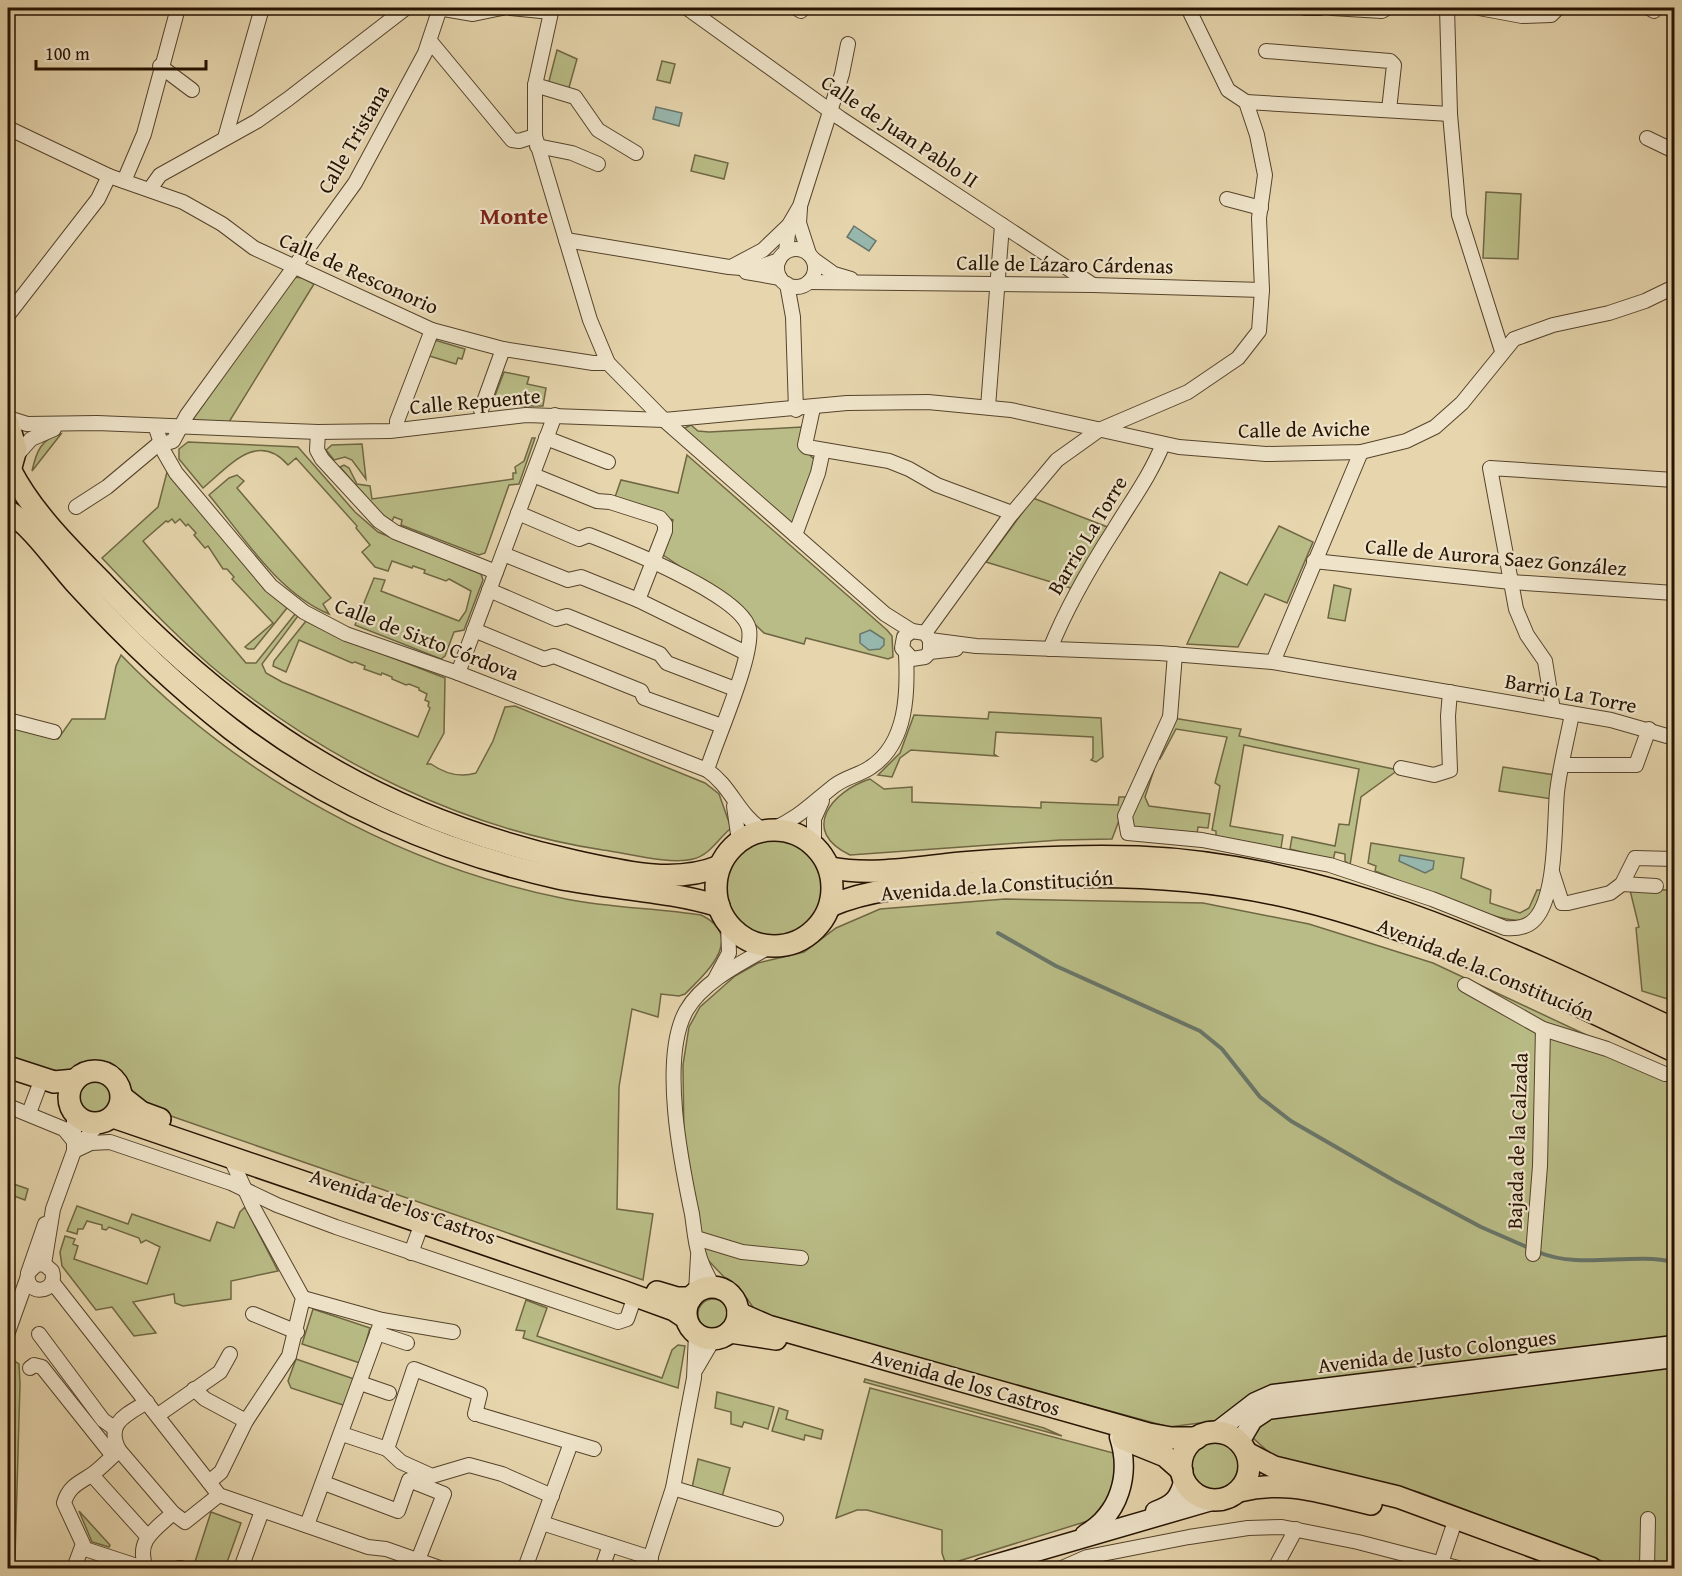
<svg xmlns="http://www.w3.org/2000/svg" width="1682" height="1576" font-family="'Gentium Book Plus',serif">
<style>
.green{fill:#b9bc86;stroke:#6f6743;stroke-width:1.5}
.water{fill:#97b8af;stroke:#697669;stroke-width:1.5}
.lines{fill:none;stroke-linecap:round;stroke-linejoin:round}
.stream{stroke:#697669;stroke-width:4}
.street-casing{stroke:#55432b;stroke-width:16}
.secondary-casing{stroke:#251200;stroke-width:21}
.primary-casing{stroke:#251200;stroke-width:24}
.street{stroke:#efe4ca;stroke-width:14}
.secondary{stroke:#efe4ca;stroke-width:18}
.primary{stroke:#e6d5ad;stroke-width:21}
.labels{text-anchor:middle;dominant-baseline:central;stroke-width:4.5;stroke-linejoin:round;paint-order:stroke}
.street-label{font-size:21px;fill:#251200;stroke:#efe4ca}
.quarter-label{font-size:24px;font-weight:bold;fill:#7a1f14;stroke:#efe4ca}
</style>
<rect width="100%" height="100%" fill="#e6d5ad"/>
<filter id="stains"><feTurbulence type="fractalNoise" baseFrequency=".00333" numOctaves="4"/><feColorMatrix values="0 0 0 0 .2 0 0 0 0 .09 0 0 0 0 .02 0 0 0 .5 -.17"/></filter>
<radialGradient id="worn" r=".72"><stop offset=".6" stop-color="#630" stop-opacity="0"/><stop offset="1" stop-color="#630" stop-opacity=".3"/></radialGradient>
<g class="green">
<polygon points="557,50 577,59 568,91 548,85"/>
<polygon points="662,61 675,64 670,83 657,80"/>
<polygon points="695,155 728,163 724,179 691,171"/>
<polygon points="1486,192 1521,194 1518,259 1483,258"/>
<polygon points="294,277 302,278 314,284 229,422 195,422 193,417"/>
<polygon points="431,339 465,349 462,359 458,358 456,364 426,355"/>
<polygon points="504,372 529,377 527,384 546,388 543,406 491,406"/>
<polygon points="691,425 698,431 709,432 802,427 803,449 814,459 815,465 793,524 681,430"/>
<path d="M61,434L32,471C36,453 41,438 61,434Z"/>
<polygon points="532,438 535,438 519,484 509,485 485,553 479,555 401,525 402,520 394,517 392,521 380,513 340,467 344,465 349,468 357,484 370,486 372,499 513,479 513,473 516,473 515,467 524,461"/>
<path d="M188,442L298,447L355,512L378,532L481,574L483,580L464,630L454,632L445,656L441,659L355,625L374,578L385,580L381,591L459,621L466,611L471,591L449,579L446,581L424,573L425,570L413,566L412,568L392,561L388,571L375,567L362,552L370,545L356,528L357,526L296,458L288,465C258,430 229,466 203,488L179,459V449Z"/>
<polygon points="362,444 366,479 352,460 345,457 334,460 326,450 332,445"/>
<polygon points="687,455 887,630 892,636 893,657 888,659 806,638 804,644 764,633 730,600 663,555 673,520 615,497 621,480 678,493"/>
<path d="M167,472L266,589L287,608L254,649H248L245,647L273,623L232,579L234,577L227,569H223L208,546L205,548L194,535L196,533L188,524L186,526L180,519L175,523L172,519L168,522L166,521L143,541L246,663H256L295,614L298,616L262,664L266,673L282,682L418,737L430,708L428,706L429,702L425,700L427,694L419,690V688L409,684L406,685L392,679V677L382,673L381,675L364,669L365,666L355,662L352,663L299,640L286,672L273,666L274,661L306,621L336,636L445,678L444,733L427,764H431C444,773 460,778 476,773L493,741L505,707L515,706L705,783L719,794L731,828C719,838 710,855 693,859C670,865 627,853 603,850C464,829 331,763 223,676C179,640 141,599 102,558L158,507Z"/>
<path d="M237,475L244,481L237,488L331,598L323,604L329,614C278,593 243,536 209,495L229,478Z"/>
<polygon points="1033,498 1110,528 1074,589 986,562"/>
<polygon points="1279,526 1313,542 1287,603 1265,594 1238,647 1187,644 1220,572 1247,585"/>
<polygon points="1334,585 1351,589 1345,621 1328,618"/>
<path d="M121,655C239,777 399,866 566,899C610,908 656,908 701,915C747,937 705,974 685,994L679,996L661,994L658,1017L632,1009L619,1087L617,1209L653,1214L643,1280L145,1107L130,1091L116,1070L104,1065H85L65,1072L49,1074L8,1059V725L58,739L72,719H105L116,666Z"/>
<polygon points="989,712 1101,718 1103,757 1096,762 1091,760 1093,758 1093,737 996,732 994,754 997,756 911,750 900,758 892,777 878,775 900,753 914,715 988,719"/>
<polygon points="1173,718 1241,729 1239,736 1398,770 1361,797 1350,865 1345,861 1345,854 1335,852 1333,860 1290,849 1292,837 1335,846 1339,824 1349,825 1359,769 1244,745 1230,826 1283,835 1281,848 1216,837 1216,831 1212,830 1220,786 1215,783 1227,737 1176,729 1160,759 1156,757"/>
<polygon points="1503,767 1555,775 1552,799 1499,791"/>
<polygon points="1150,768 1154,770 1145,797 1149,806 1210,814 1208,828 1198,827 1197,834 1133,827 1130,815"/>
<path d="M870,779L884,789L912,787V802L1041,808V802L1118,805L1119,797H1128L1112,839L1060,840L850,855C799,831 832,791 870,779Z"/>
<circle cx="774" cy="888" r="49"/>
<path d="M1371,843L1464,858L1461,878L1491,890L1490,903L1520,913L1529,908L1537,890H1541C1539,902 1535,916 1522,920C1500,925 1401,881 1375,871L1376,866L1368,863Z"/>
<polygon points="1629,886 1674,891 1674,1001 1642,991 1636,928 1639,927"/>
<polygon points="1005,899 1203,903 1309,924 1433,963 1674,1076 1674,1568 1621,1568 1418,1492 1274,1457 1243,1429 1223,1420 1169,1427 796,1326 755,1310 738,1286 724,1277 706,1258 704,1247 684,1144 683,1065 689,1027 700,1007 735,976 758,963 804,952 836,928 880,909"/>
<circle cx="95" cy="1097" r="16"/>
<polygon points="8,1182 28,1189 25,1200 11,1195 8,1200"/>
<polygon points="77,1206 128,1224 132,1214 210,1241 217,1222 234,1228 240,1212 245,1207 278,1271 231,1281 231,1299 183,1306 175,1303 174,1294 133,1302 156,1333 134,1336 112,1307 96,1310 62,1266 60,1252 65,1236 75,1239 73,1244 78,1246 74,1259 147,1284 160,1247 146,1240 141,1243 139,1238 109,1227 106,1230 102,1229 102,1225 87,1221 83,1229 78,1229 77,1234 67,1231"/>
<circle cx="713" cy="1314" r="15"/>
<polygon points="526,1300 547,1308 537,1336 662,1378 672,1350 678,1345 685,1346 678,1388 523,1338 525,1331 516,1330"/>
<polygon points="313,1309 370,1328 360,1363 302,1344"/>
<polygon points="296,1359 354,1379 346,1406 291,1388 288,1381"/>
<polygon points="13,1360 19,1364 20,1384 15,1559 12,1562 8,1561 8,1368"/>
<polygon points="865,1379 1044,1428 1062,1436 864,1382"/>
<polygon points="870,1388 1117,1454 1112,1492 1091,1520 946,1565 942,1553 942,1530 867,1510 857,1510 836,1518"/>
<polygon points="717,1392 774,1407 768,1429 744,1422 742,1427 731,1424 731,1412 715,1408"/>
<polygon points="779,1408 788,1411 786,1419 823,1430 821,1439 805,1435 804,1440 772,1431"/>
<circle cx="1215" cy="1466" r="24"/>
<polygon points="698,1459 730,1468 722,1497 692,1488"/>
<polygon points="79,1511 110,1545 109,1547 92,1542"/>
<polygon points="211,1512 241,1523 225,1568 193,1568"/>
</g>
<g class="water">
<polygon points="656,107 682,113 679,126 653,119"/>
<polygon points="854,226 876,241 869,251 847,237"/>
<polygon points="870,630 884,639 884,645 880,649 869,650 860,643 860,634"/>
<polygon points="1400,855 1434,861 1433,869 1425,873 1399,861"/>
</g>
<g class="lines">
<g class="stream">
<polyline points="998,933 1056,966 1200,1031 1222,1049 1260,1097 1291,1121 1395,1181 1481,1227 1529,1248"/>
<path d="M1538,1252C1581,1270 1631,1252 1674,1262"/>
</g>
<g class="street-casing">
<g id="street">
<polyline points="438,8 473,14 502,8"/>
<polyline points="511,8 551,12"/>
<polyline points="552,8 535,85 535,136 590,320 608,363 664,420 885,614 912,631"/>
<polyline points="687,8 840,118 1093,285"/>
<polyline points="796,8 801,11"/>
<polyline points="1305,8 1320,8"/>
<polyline points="1332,8 1382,11 1387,8"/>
<polyline points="1447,8 1450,114 1459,215 1502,351"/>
<polyline points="1479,8 1522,16 1551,15 1558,8"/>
<polyline points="1649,8 1654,11"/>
<polyline points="430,41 512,140 519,141 535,136"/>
<polyline points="1266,51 1390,61 1394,65 1389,110"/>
<polyline points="160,66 192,90"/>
<polyline points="535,85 575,97 598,130 636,153"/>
<polyline points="1246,102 1450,114"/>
<polyline points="8,128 109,176 183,202 222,224 254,248 432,330 503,349 593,363 608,363"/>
<polyline points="225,138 262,8"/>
<polyline points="1647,138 1674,151"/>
<polyline points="537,146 572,153 598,164"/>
<polyline points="124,181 144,134 178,8"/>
<polyline points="150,189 160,175 257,121 288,99 406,8"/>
<polyline points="1227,199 1261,208"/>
<polyline points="800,208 799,223 809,254"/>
<polyline points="566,240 729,267 753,269 779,260"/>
<circle cx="796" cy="268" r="19"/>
<polyline points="786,251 789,225 800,206 842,74 848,44"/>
<polyline points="813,259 834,274 851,279"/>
<polyline points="731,267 763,250 789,225"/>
<polyline points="746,272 780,278"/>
<polyline points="809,282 1093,285 1262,290"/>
<polyline points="787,284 793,317 796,410"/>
<polyline points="8,315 98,199 109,176"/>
<polyline points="988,407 1002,225"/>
<polyline points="813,408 805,445 807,447 889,461 909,469 937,485 1012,513"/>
<polyline points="481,410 503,349"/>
<polyline points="8,418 27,424 97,423 318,432 390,431 526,415 664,420 847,403 928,402 1011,410 1179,447 1266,454 1361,452 1406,441 1435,427 1462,403 1514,339 1553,325 1609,313 1645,301 1674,287"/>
<path d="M156,428L164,452L176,473L271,586L304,612L346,634L458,673L707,770C732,787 737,814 764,831"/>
<polyline points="397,430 397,421 432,330"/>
<polyline points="318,432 317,450 322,459 379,521 395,532 496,572"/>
<polyline points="546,438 608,462"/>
<polyline points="15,457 31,439 54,429"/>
<polyline points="533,475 597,501 610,502 660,518 665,524 665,531 638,600"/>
<polyline points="76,507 107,487 156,446 173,441 187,415 355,183 425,53 440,8"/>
<path d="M518,513L579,539L589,535C620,547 742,595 749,629C754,656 716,740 707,770"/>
<polyline points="795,535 818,473 823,450"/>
<polyline points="503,554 568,580 581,577 638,600 746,653"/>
<polyline points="1314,561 1511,582 1674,593"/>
<polyline points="489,590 556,619 567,616 660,654 667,663 735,689"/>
<polyline points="474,630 544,659 554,656 641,691 644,698 722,726"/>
<polyline points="925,633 1010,516 1057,460 1099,430 1188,392 1238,358 1259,331 1262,290 1259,218 1265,175 1257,135 1246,102 1228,90 1188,8"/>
<polyline points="930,640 976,646 1159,653 1273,662 1611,720 1674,738"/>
<path d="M1050,649C1067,606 1090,567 1115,528C1132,500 1151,474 1163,444"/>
<polyline points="930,652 930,640 925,633 912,631 904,637 902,648 912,659 925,657 930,652 956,649"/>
<path d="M1175,654L1170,717L1125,816L1128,833L1202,840L1330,865L1432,899L1505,928C1516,929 1527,928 1535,919C1557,895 1554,824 1557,792C1560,766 1567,740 1572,714"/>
<polyline points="1273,662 1361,452"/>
<polyline points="458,673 555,415"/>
<polyline points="1553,710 1545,661 1527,635 1516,609 1490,468 1674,480"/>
<polyline points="8,720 54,732"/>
<polyline points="1562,765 1636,765 1649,729"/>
<polyline points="1401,768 1434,775 1450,770 1448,716 1450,692"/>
<polyline points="734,806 739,841"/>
<path d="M771,830C799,818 811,804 834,786C845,777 860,775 871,767C907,743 908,693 906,654"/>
<polyline points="814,846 814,819 822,801"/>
<polyline points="1552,872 1562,903 1568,903 1610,893 1622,884 1635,858 1674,859"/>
<polyline points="1622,884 1656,886"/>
<polyline points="715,979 729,953 728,924"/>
<polyline points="1465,985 1543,1029 1607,1049 1665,1074"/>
<polyline points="8,1106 64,1129 73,1140"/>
<polyline points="29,1113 38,1089"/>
<polyline points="77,1147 99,1124"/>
<polyline points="74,1151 91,1143 110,1142 231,1183 277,1205 336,1227 618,1322 627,1319 635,1296"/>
<polyline points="696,1238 742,1252 801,1258"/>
<polyline points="411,1253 422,1223"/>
<polyline points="1533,1254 1540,1166 1543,1029"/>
<polyline points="44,1264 53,1209 74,1151 74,1114"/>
<path d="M28,1273L36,1265L44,1264L52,1271C59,1294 24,1297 28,1273L45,1224"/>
<polyline points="53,1283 219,1495 368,1547 386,1549 440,1568"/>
<path d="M714,1288C708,1277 702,1266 699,1255C695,1242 694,1227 692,1214C681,1162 660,1059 686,1011C703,981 743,962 773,945"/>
<polyline points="696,1292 698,1256"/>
<polyline points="303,1298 382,1320 453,1332"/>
<polyline points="253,1314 297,1332"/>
<polyline points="8,1332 27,1279"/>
<polyline points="377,1333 407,1343"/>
<polyline points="39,1334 103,1420 114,1428"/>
<polyline points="30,1368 34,1365 42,1367 113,1456"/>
<polyline points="696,1369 713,1340"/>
<polyline points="360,1383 389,1393"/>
<polyline points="194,1389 205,1399 246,1421"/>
<polyline points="475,1414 480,1394 414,1369 387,1449 401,1462 432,1476 469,1465 502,1474 552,1496"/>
<polyline points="158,1415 220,1372 230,1354"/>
<polyline points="480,1415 594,1449"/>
<polyline points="342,1434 387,1449"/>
<polyline points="119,1450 173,1513 185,1522 219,1495"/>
<polyline points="92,1475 147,1536"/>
<polyline points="209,1482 221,1472 246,1421 289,1356 303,1298 253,1207 230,1157"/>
<polyline points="324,1483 398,1511 409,1480 444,1494 418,1560"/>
<polyline points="673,1488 776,1519"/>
<polyline points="542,1523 651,1558"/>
<polyline points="307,1525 382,1320"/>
<polyline points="82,1548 143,1568"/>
<polyline points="1441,1563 1452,1530"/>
<path d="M74,1568L83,1544L64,1503C69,1485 80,1483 94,1473C103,1466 111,1458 119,1450C105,1423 126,1415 147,1402"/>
<path d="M146,1568C135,1540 155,1530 173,1513"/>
<polyline points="179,1568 181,1568"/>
<polyline points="241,1568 262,1511"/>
<polyline points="525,1568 571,1443"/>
<polyline points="602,1568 610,1545"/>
<polyline points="647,1568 673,1488 694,1378 696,1334"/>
<polyline points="1062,1568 1087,1557 1189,1537 1248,1528 1282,1527 1358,1542 1458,1568"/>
<polyline points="1275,1568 1296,1529"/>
<polyline points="1647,1568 1648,1519"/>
</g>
</g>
<g class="secondary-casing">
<g id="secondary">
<polyline points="1216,1432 1255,1402 1273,1394 1674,1345"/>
<polyline points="1240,1442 1253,1420 1268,1410 1674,1358"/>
<path d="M1155,1511C1174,1504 1179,1498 1184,1479"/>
<path d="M1085,1534C1120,1514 1131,1474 1119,1437"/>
<polyline points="981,1568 1215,1500"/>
</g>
</g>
<g class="primary-casing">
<g id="primary">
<polyline points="8,423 16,449 8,478"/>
<path d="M11,471C34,515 72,551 106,586C242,729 379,817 574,861C621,871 674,885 720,866"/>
<path d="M8,511C35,529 56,562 79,587C126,638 176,686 231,729C326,802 441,852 558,878C611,889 667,890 719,906"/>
<circle cx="774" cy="888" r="58"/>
<path d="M831,868C873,876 918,867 961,863C1020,858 1079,855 1138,857C1331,865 1503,949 1674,1029"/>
<path d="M830,906C877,885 932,886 982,882C1087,872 1193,874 1297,899C1429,931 1552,993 1674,1051"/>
<polyline points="8,1067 54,1082 75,1080"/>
<circle cx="95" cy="1097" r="26"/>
<polyline points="122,1097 141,1112 160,1119"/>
<polyline points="113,1117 622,1291 674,1310 686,1318"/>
<circle cx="712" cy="1313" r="26"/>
<polyline points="657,1292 677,1298 691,1298"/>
<polyline points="738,1313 768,1326 1149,1434 1171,1438 1197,1438"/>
<polyline points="730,1332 776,1339"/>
<circle cx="1215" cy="1466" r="34"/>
<polyline points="1123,1439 1165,1456 1182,1471"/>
<polyline points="1247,1453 1274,1467 1398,1497 1591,1568"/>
<path d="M1239,1491C1289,1479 1322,1493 1371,1504"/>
</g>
</g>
<use href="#street" class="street"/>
<use href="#secondary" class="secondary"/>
<use href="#primary" class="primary"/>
</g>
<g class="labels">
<g class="street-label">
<text transform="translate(900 131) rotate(34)">Calle de Juan Pablo II</text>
<text transform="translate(353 139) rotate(-60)">Calle Tristana</text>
<text transform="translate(1065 264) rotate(1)">Calle de Lázaro Cárdenas</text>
<text transform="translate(359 273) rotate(24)">Calle de Resconorio</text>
<text transform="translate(475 401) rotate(-5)">Calle Repuente</text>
<text transform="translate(1304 429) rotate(-1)">Calle de Aviche</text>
<text transform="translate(1087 535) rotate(-59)">Barrio La Torre</text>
<text transform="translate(1496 557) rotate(5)">Calle de Aurora Saez González</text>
<text transform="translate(427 639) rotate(21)">Calle de Sixto Córdova</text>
<text transform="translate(1571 693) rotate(11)">Barrio La Torre</text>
<text transform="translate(997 885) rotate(-4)">Avenida de la Constitución</text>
<text transform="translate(1486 969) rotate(23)">Avenida de la Constitución</text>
<text transform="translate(1517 1141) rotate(-88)">Bajada de la Calzada</text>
<text transform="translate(403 1206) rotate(19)">Avenida de los Castros</text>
<text transform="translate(1437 1351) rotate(-7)">Avenida de Justo Colongues</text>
<text transform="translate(966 1382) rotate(16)">Avenida de los Castros</text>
</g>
<g class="quarter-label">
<text x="514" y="215">Monte</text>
</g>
</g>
<rect width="1682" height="1576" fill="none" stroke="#e6d5ad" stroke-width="30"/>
<rect x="9" y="9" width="1664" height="1558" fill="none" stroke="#251200" stroke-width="3"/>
<rect x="15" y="15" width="1652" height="1546" fill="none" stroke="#251200" stroke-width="1.5"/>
<path d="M36 60v9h170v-9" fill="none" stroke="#251200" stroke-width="3"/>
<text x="45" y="60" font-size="18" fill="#251200" stroke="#efe4ca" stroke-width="4.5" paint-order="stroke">100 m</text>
<rect width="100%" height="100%" filter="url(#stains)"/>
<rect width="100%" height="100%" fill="url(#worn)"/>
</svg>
